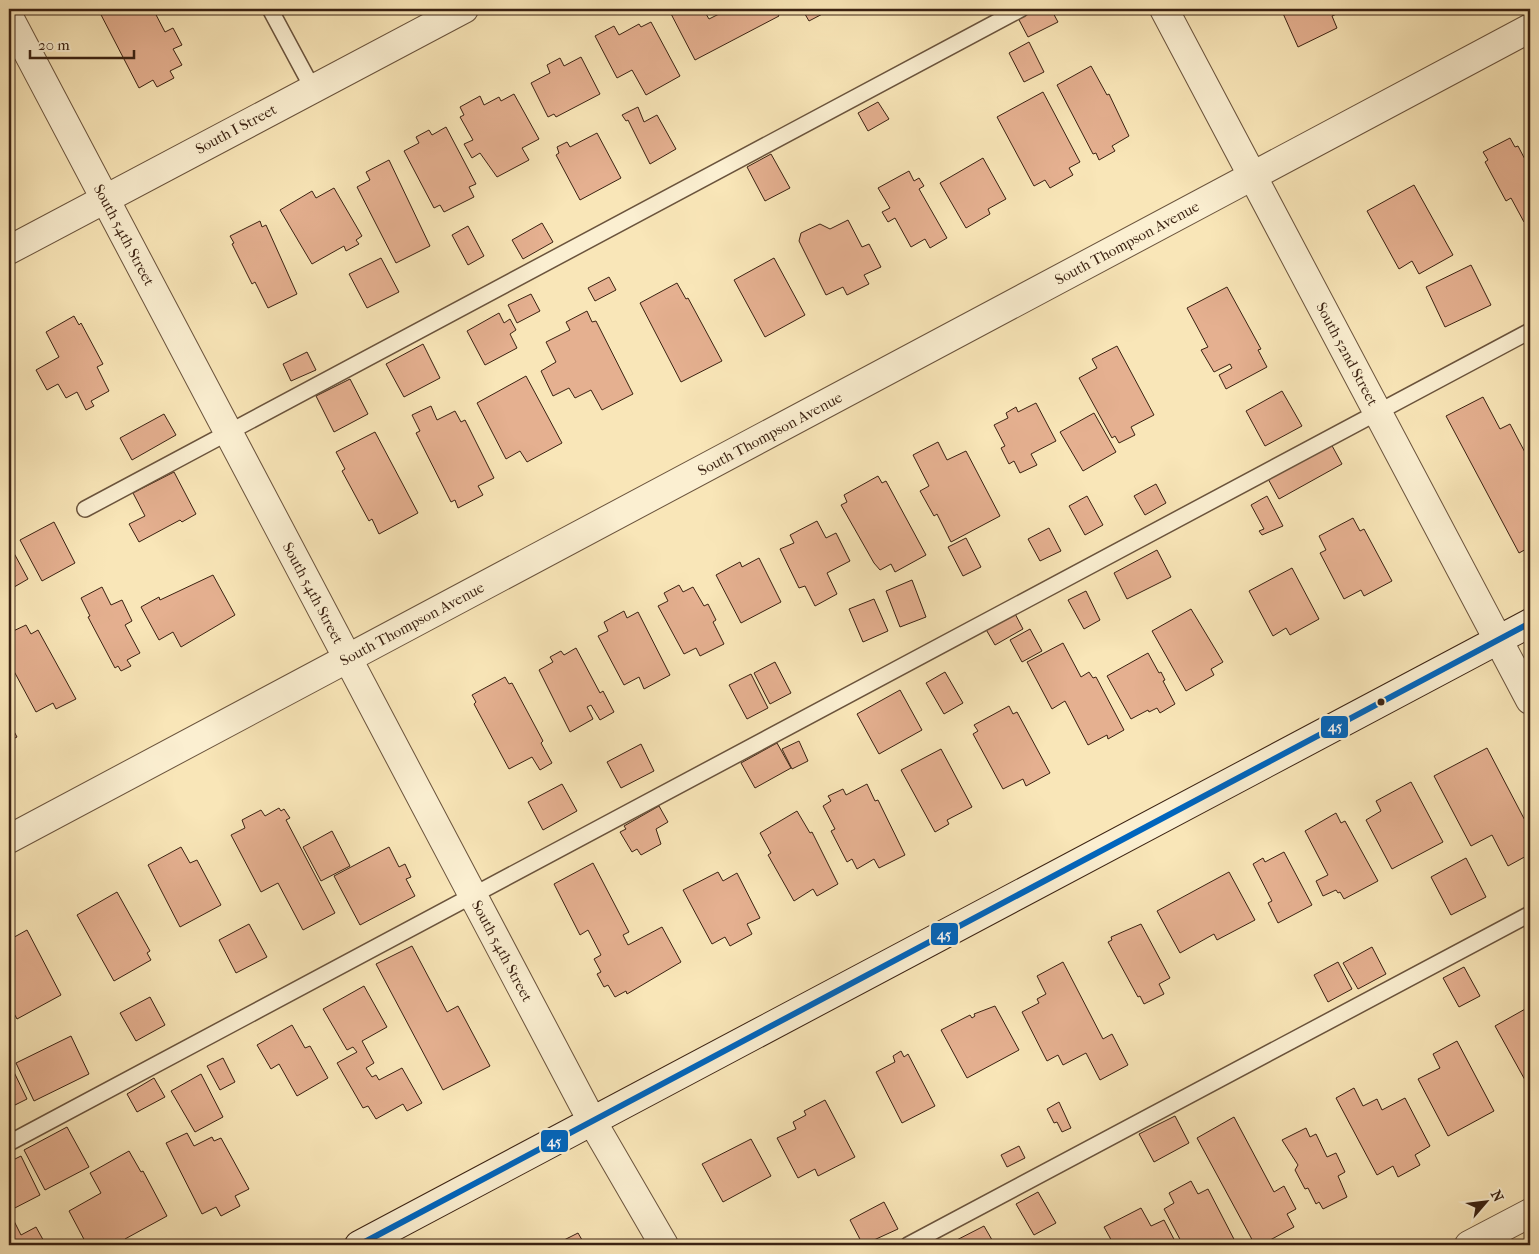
<svg xmlns="http://www.w3.org/2000/svg" width="1539" height="1254" font-family="'IM FELL French Canon',serif">
<style>
.building{fill:#e5b090;stroke:#3b2212}
.lines{fill:none;stroke-linecap:round;stroke-linejoin:round}
.service-casing{stroke:#6a533c;stroke-width:18}
.minor-casing{stroke:#6a533c;stroke-width:30}
.secondary-casing{stroke:#3b2212;stroke-width:30}
.service{stroke:#fbefd1;stroke-width:15}
.minor{stroke:#fbefd1;stroke-width:28}
.secondary{stroke:#fbefd1;stroke-width:28}
.bus-1-casing{stroke:#fbefd1;stroke-width:10}
.bus-1{stroke:#0065bd;stroke-width:6}
.bus-dot{fill:#3b2212;stroke:#fbefd1;stroke-width:2}
.labels{text-anchor:middle;dominant-baseline:central;stroke-width:4.5;stroke-linejoin:round;paint-order:stroke}
.street-label{font-size:15px;fill:#3b2212;stroke:#fbefd1}
.line-badge{stroke:#fbefd1;stroke-width:2}
.badge-label{font-size:14px;text-anchor:middle;font-weight:bold;fill:#fff}
</style>
<rect width="100%" height="100%" fill="#f9e6b8"/>
<filter id="stains"><feTurbulence type="fractalNoise" baseFrequency=".004" numOctaves="4"/><feColorMatrix values="0 0 0 0 .2 0 0 0 0 .09 0 0 0 0 .02 0 0 0 .5 -.17"/></filter>
<radialGradient id="worn" r=".72"><stop offset=".6" stop-color="#630" stop-opacity="0"/><stop offset="1" stop-color="#630" stop-opacity=".3"/></radialGradient>
<g class="building">
<polygon points="98,9 153,9 165,32 173,28 182,45 173,49 182,65 170,71 174,78 157,87 153,80 139,88"/>
<polygon points="703,9 709,19 729,9 775,9 779,16 695,60 669,10"/>
<polygon points="802,9 832,9 809,21"/>
<polygon points="1037,9 1051,9 1058,22 1028,37 1018,18"/>
<polygon points="1281,9 1348,9 1332,16 1337,28 1298,47"/>
<polygon points="651,22 680,76 646,95 632,70 617,78 595,36 614,26 619,35 639,24 641,27"/>
<polygon points="1029,42 1044,72 1024,82 1009,53"/>
<polygon points="581,57 600,94 556,117 554,114 548,117 531,83 550,73 547,65 560,58 564,66"/>
<polygon points="1091,66 1107,95 1109,94 1129,136 1112,146 1115,151 1099,160 1096,153 1093,154 1057,85"/>
<polygon points="1043,92 1080,162 1069,168 1073,175 1050,188 1045,180 1034,186 997,117"/>
<polygon points="514,94 539,139 522,148 529,160 497,177 480,153 472,158 464,144 473,140 460,117 464,115 460,107 480,96 484,105 499,97 501,101"/>
<polygon points="878,102 889,119 868,131 858,113"/>
<polygon points="638,107 644,122 657,115 676,149 650,164 628,120 626,121 622,115"/>
<polygon points="446,127 476,184 469,187 474,197 444,212 440,205 434,208 404,151 419,143 416,137 429,130 432,135"/>
<polygon points="597,133 621,178 580,200 556,155 559,153 557,147 567,142 570,147"/>
<polygon points="1510,138 1515,147 1518,146 1530,169 1530,219 1524,222 1511,198 1506,201 1485,162 1488,160 1483,152"/>
<polygon points="771,154 790,188 765,201 747,167"/>
<polygon points="983,158 1006,199 988,209 990,214 966,228 940,183"/>
<polygon points="389,160 430,246 396,263 357,187 370,180 366,172"/>
<polygon points="909,171 914,181 919,178 924,186 919,189 947,238 930,248 925,239 911,247 895,218 888,222 882,212 890,208 878,188"/>
<polygon points="1414,185 1453,255 1419,274 1412,261 1399,269 1367,211"/>
<polygon points="334,188 362,236 356,240 359,244 346,251 344,246 312,264 280,210 312,191 316,198"/>
<polygon points="848,220 862,247 869,244 881,267 864,275 869,284 847,295 843,287 826,295 799,241 801,233 820,224 830,229"/>
<polygon points="260,221 262,227 266,225 297,294 268,308 255,282 252,284 232,244 234,243 230,236"/>
<polygon points="542,223 553,242 523,259 512,240"/>
<polygon points="468,226 484,256 468,265 452,235"/>
<polygon points="381,258 399,292 367,308 349,274"/>
<polygon points="774,258 805,315 765,337 734,280"/>
<polygon points="1471,265 1491,305 1445,327 1426,287"/>
<polygon points="609,277 616,290 595,301 588,288"/>
<polygon points="677,283 686,299 688,298 722,361 681,382 640,303"/>
<polygon points="1227,287 1261,349 1258,350 1267,367 1226,389 1219,375 1232,368 1230,364 1214,372 1201,350 1208,347 1187,308"/>
<polygon points="531,294 540,311 517,323 508,305"/>
<polygon points="587,311 592,322 596,321 633,394 602,410 591,390 575,398 569,388 553,396 541,371 556,362 546,342 570,330 566,322"/>
<polygon points="499,313 504,323 510,319 516,330 510,334 517,348 485,365 467,331"/>
<polygon points="74,316 79,325 81,323 103,364 97,367 109,391 91,401 94,406 86,410 77,392 66,398 58,384 47,390 36,370 59,357 46,332"/>
<polygon points="423,344 440,378 404,397 386,364"/>
<polygon points="1117,346 1154,415 1131,427 1135,435 1119,443 1115,436 1112,438 1079,378 1097,368 1092,359"/>
<polygon points="307,352 316,370 291,381 283,364"/>
<polygon points="526,376 562,443 527,462 520,451 506,459 477,403"/>
<polygon points="350,379 368,414 334,432 316,396"/>
<polygon points="1282,391 1302,426 1265,446 1246,411"/>
<polygon points="1483,397 1500,429 1510,424 1528,458 1530,457 1530,547 1519,553 1446,416"/>
<polygon points="1036,403 1056,441 1031,454 1037,465 1020,473 1014,461 1009,464 1001,448 1005,446 994,425 1008,418 1006,413 1016,407 1018,412"/>
<polygon points="431,406 437,420 455,411 461,422 465,420 494,478 478,486 483,495 458,508 455,500 451,502 416,433 420,431 412,415"/>
<polygon points="1094,413 1116,452 1083,471 1060,432"/>
<polygon points="164,414 176,435 132,460 120,438"/>
<polygon points="375,432 418,513 379,534 372,519 369,521 342,471 345,469 336,452"/>
<polygon points="938,442 947,460 966,451 1000,516 951,542 937,514 934,516 920,491 929,486 913,455"/>
<polygon points="1330,442 1342,464 1279,499 1267,477"/>
<polygon points="174,472 196,514 182,522 180,520 139,542 129,524 145,516 133,493"/>
<polygon points="878,476 882,483 886,481 926,555 895,572 891,564 880,570 874,563 841,505 847,502 844,495"/>
<polygon points="1156,484 1166,503 1145,515 1134,496"/>
<polygon points="1087,496 1103,525 1085,535 1069,506"/>
<polygon points="1267,496 1283,526 1262,535 1259,531 1264,529 1251,505"/>
<polygon points="1353,518 1360,531 1364,529 1392,581 1364,596 1361,590 1344,599 1320,553 1326,550 1319,536"/>
<polygon points="817,521 826,538 836,533 850,561 827,573 837,594 815,606 805,586 799,588 780,549 794,543 790,535"/>
<polygon points="54,522 75,563 42,581 20,540"/>
<polygon points="1049,528 1061,551 1040,561 1028,539"/>
<polygon points="966,538 981,567 963,576 948,547"/>
<polygon points="9,544 28,579 9,590"/>
<polygon points="1157,550 1171,577 1127,599 1114,573"/>
<polygon points="759,558 781,602 741,623 716,575 740,562 742,567"/>
<polygon points="1292,568 1319,619 1290,635 1286,628 1273,636 1249,591"/>
<polygon points="213,575 235,615 181,647 173,632 159,640 141,607 159,597 160,600"/>
<polygon points="912,580 926,617 900,627 886,591"/>
<polygon points="679,585 683,592 693,587 704,606 708,604 716,620 713,622 724,644 700,656 696,648 684,654 658,606 668,601 664,593"/>
<polygon points="102,587 111,605 122,600 132,621 125,625 140,653 127,660 131,666 121,671 118,666 115,668 88,617 90,616 81,598"/>
<polygon points="1086,591 1100,620 1084,629 1068,600"/>
<polygon points="874,599 888,631 863,642 849,609"/>
<polygon points="1191,609 1223,662 1211,669 1214,675 1186,691 1152,631"/>
<polygon points="1013,610 1023,629 995,645 984,626"/>
<polygon points="624,611 627,618 638,612 670,675 644,689 639,677 624,685 598,636 608,631 604,622"/>
<polygon points="26,625 31,634 38,630 76,699 56,709 53,703 36,712 9,662 9,633"/>
<polygon points="1030,629 1042,651 1022,662 1010,640"/>
<polygon points="1063,643 1081,677 1089,672 1093,678 1096,677 1124,730 1108,739 1107,735 1088,745 1065,701 1052,709 1027,662"/>
<polygon points="576,648 600,693 603,691 614,712 600,720 591,705 587,707 593,719 570,732 539,670 553,662 550,657 561,651 564,655"/>
<polygon points="1148,653 1159,673 1161,672 1165,680 1163,681 1175,704 1160,713 1157,708 1149,712 1148,710 1131,719 1107,676"/>
<polygon points="775,662 791,693 770,704 754,673"/>
<polygon points="945,672 963,703 944,714 926,683"/>
<polygon points="751,674 768,708 747,719 729,685"/>
<polygon points="505,677 509,684 512,683 543,741 541,743 552,763 540,770 532,757 509,769 474,704 476,702 472,695"/>
<polygon points="900,690 922,730 879,754 857,714"/>
<polygon points="1009,706 1013,714 1017,712 1050,773 1026,786 1023,779 1003,789 973,734 978,731 974,725"/>
<polygon points="9,722 17,737 9,741"/>
<polygon points="799,741 808,761 792,769 782,749"/>
<polygon points="777,743 791,768 755,788 741,763"/>
<polygon points="641,744 654,771 621,788 607,762"/>
<polygon points="1487,748 1530,830 1530,854 1508,866 1492,835 1471,846 1434,776"/>
<polygon points="941,749 972,807 947,820 949,824 935,832 901,770"/>
<polygon points="1411,782 1443,842 1392,869 1366,820 1381,811 1376,801"/>
<polygon points="562,784 577,811 543,830 528,802"/>
<polygon points="867,784 875,801 878,800 905,855 879,868 874,859 857,869 852,859 847,862 831,831 835,829 823,806 831,801 828,796 843,789 846,795"/>
<polygon points="659,806 668,822 656,829 661,844 641,855 637,849 632,852 620,832 626,829 624,826"/>
<polygon points="279,808 281,811 284,809 290,818 286,820 335,913 303,930 278,883 261,892 231,835 245,828 242,820 261,810 265,816"/>
<polygon points="797,811 810,833 812,832 838,884 817,896 813,889 794,901 768,855 771,853 760,833"/>
<polygon points="1336,813 1341,823 1345,821 1378,881 1344,899 1340,892 1338,893 1336,890 1323,896 1316,881 1328,875 1305,831"/>
<polygon points="332,831 350,866 321,881 303,847"/>
<polygon points="181,847 190,863 197,860 221,905 180,927 148,865"/>
<polygon points="389,847 399,867 405,864 411,877 406,879 415,896 360,925 334,876"/>
<polygon points="1284,852 1312,905 1278,923 1268,903 1272,901 1253,864 1263,858 1265,862"/>
<polygon points="1466,858 1486,897 1451,915 1431,877"/>
<polygon points="593,863 629,932 623,935 628,945 662,927 681,962 627,994 626,991 615,997 608,985 604,987 597,974 601,972 594,959 601,955 588,930 580,935 554,884"/>
<polygon points="718,872 723,881 737,873 760,918 747,924 752,934 730,946 725,937 712,944 683,890"/>
<polygon points="1229,872 1255,920 1217,940 1214,934 1180,953 1157,911"/>
<polygon points="117,892 150,951 147,953 151,960 114,981 77,915"/>
<polygon points="249,924 267,957 236,973 219,940"/>
<polygon points="1141,924 1170,978 1159,984 1164,994 1144,1004 1140,996 1138,997 1108,942 1112,940 1111,937"/>
<polygon points="27,930 61,995 17,1019 9,1004 9,940"/>
<polygon points="412,946 447,1012 458,1006 490,1066 443,1090 376,964"/>
<polygon points="1372,947 1386,974 1358,989 1343,963"/>
<polygon points="1063,962 1103,1039 1112,1034 1128,1065 1100,1080 1086,1053 1063,1065 1058,1055 1047,1061 1022,1012 1039,1003 1037,999 1046,994 1037,976"/>
<polygon points="1338,962 1352,989 1328,1002 1314,975"/>
<polygon points="1464,967 1480,996 1459,1007 1443,978"/>
<polygon points="364,986 387,1027 362,1041 374,1063 366,1068 372,1077 376,1075 379,1080 402,1068 422,1103 407,1111 403,1104 376,1119 368,1106 363,1108 337,1063 357,1052 353,1047 347,1050 323,1009"/>
<polygon points="150,997 165,1025 136,1041 120,1013"/>
<polygon points="995,1006 1019,1050 967,1078 941,1030 970,1015 972,1018 975,1016 974,1014"/>
<polygon points="1527,1008 1530,1014 1530,1089 1495,1026"/>
<polygon points="292,1025 305,1048 310,1046 328,1078 297,1096 279,1064 271,1069 257,1045"/>
<polygon points="71,1036 89,1074 34,1101 16,1063"/>
<polygon points="1457,1041 1494,1111 1448,1136 1418,1079 1440,1068 1433,1054"/>
<polygon points="901,1051 904,1057 908,1054 935,1106 902,1123 876,1072 895,1062 893,1056"/>
<polygon points="223,1058 235,1082 220,1090 207,1066"/>
<polygon points="12,1068 27,1099 9,1108 9,1069"/>
<polygon points="201,1074 223,1117 195,1132 171,1091"/>
<polygon points="154,1078 165,1097 137,1112 127,1094"/>
<polygon points="1354,1088 1363,1106 1377,1099 1382,1110 1405,1098 1430,1146 1415,1155 1420,1165 1398,1177 1393,1166 1377,1175 1336,1098"/>
<polygon points="825,1100 855,1157 818,1176 815,1169 798,1178 777,1138 796,1129 793,1122 806,1115 804,1111"/>
<polygon points="1059,1102 1071,1128 1062,1132 1057,1122 1054,1123 1047,1109"/>
<polygon points="1175,1116 1189,1143 1154,1162 1139,1134"/>
<polygon points="1234,1117 1274,1192 1284,1186 1296,1209 1287,1214 1294,1227 1261,1245 1255,1245 1197,1138"/>
<polygon points="67,1127 89,1167 45,1190 24,1150"/>
<polygon points="1306,1128 1310,1137 1316,1134 1327,1157 1336,1153 1345,1172 1338,1176 1347,1197 1323,1209 1319,1202 1316,1204 1308,1188 1305,1189 1295,1170 1298,1165 1282,1140"/>
<polygon points="187,1133 194,1146 212,1137 214,1141 221,1138 249,1189 235,1196 240,1206 221,1216 216,1207 202,1214 166,1143"/>
<polygon points="751,1139 771,1176 723,1202 702,1164"/>
<polygon points="1019,1146 1025,1158 1007,1167 1001,1155"/>
<polygon points="129,1151 141,1172 143,1171 167,1216 125,1239 129,1245 87,1245 69,1211 101,1193 90,1173"/>
<polygon points="21,1156 40,1195 9,1211 9,1162"/>
<polygon points="1191,1181 1198,1194 1208,1189 1237,1245 1183,1245 1164,1209 1174,1203 1169,1193"/>
<polygon points="1038,1192 1056,1223 1034,1235 1016,1204"/>
<polygon points="884,1202 898,1229 863,1245 850,1220"/>
<polygon points="1141,1208 1151,1226 1164,1220 1177,1245 1114,1245 1104,1227"/>
<polygon points="14,1221 21,1235 36,1227 46,1245 9,1245 9,1224"/>
<polygon points="984,1226 995,1245 947,1245"/>
<polygon points="578,1233 585,1245 554,1245"/>
</g>
<g class="lines">
<g class="service-casing">
<g id="service">
<polyline points="270,9 313,89"/>
<polyline points="85,509 1021,9"/>
<polyline points="9,1143 1530,331"/>
<polyline points="908,1245 1530,914"/>
</g>
</g>
<g class="minor-casing">
<g id="minor">
<polyline points="1164,9 1530,700"/>
<polyline points="9,17 592,1121 664,1245"/>
<polyline points="9,250 464,9"/>
<polyline points="9,839 1530,28"/>
<polyline points="1469,1245 1530,1213"/>
</g>
</g>
<g class="secondary-casing">
<polyline id="secondary" points="359,1245 1530,623"/>
</g>
<use href="#service" class="service"/>
<use href="#minor" class="minor"/>
<use href="#secondary" class="secondary"/>
<g class="bus-1-casing">
<polyline id="bus-1" points="359,1245 1530,623"/>
</g>
<use href="#bus-1" class="bus-1"/>
</g>
<circle class="bus-dot" cx="1381" cy="702" r="4.5"/>
<g class="labels">
<g class="street-label">
<text transform="translate(236 129) rotate(-28)">South I Street</text>
<text transform="translate(124 235) rotate(62)">South 54th Street</text>
<text transform="translate(1127 243) rotate(-28)">South Thompson Avenue</text>
<text transform="translate(1347 354) rotate(62)">South 52nd Street</text>
<text transform="translate(770 434) rotate(-28)">South Thompson Avenue</text>
<text transform="translate(313 593) rotate(62)">South 54th Street</text>
<text transform="translate(412 624) rotate(-28)">South Thompson Avenue</text>
<text transform="translate(502 951) rotate(62)">South 54th Street</text>
</g>
</g>
<g class="line-badge">
<rect x="1320" y="715" width="29" height="24" rx="5" fill="#0065bd"/>
<rect x="930" y="922" width="29" height="24" rx="5" fill="#0065bd"/>
<rect x="540" y="1129" width="29" height="24" rx="5" fill="#0065bd"/>
</g>
<g class="badge-label">
<text x="1335" y="731">45</text>
<text x="944" y="939">45</text>
<text x="554" y="1146">45</text>
</g>
<rect width="1539" height="1254" fill="none" stroke="#f9e6b8" stroke-width="30"/>
<rect x="10" y="10" width="1519" height="1234" fill="none" stroke="#3b2212" stroke-width="2.5"/>
<rect x="15" y="15" width="1509" height="1224" fill="none" stroke="#3b2212"/>
<g transform="translate(1486 1202) rotate(62)" stroke="#fbefd1" stroke-width="4" paint-order="stroke">
<path d="M0-4L9 19L0 12L-9 19Z" fill="#3b2212"/>
<text y="-8" font-size="14" font-weight="bold" text-anchor="middle" fill="#3b2212">N</text>
</g>
<path d="M30 50v8h104v-8" fill="none" stroke="#3b2212" stroke-width="2.5"/>
<text x="38" y="50" font-size="15" fill="#3b2212" stroke="#fbefd1" stroke-width="4" paint-order="stroke">20 m</text>
<rect width="100%" height="100%" filter="url(#stains)"/>
<rect width="100%" height="100%" fill="url(#worn)"/>
</svg>
